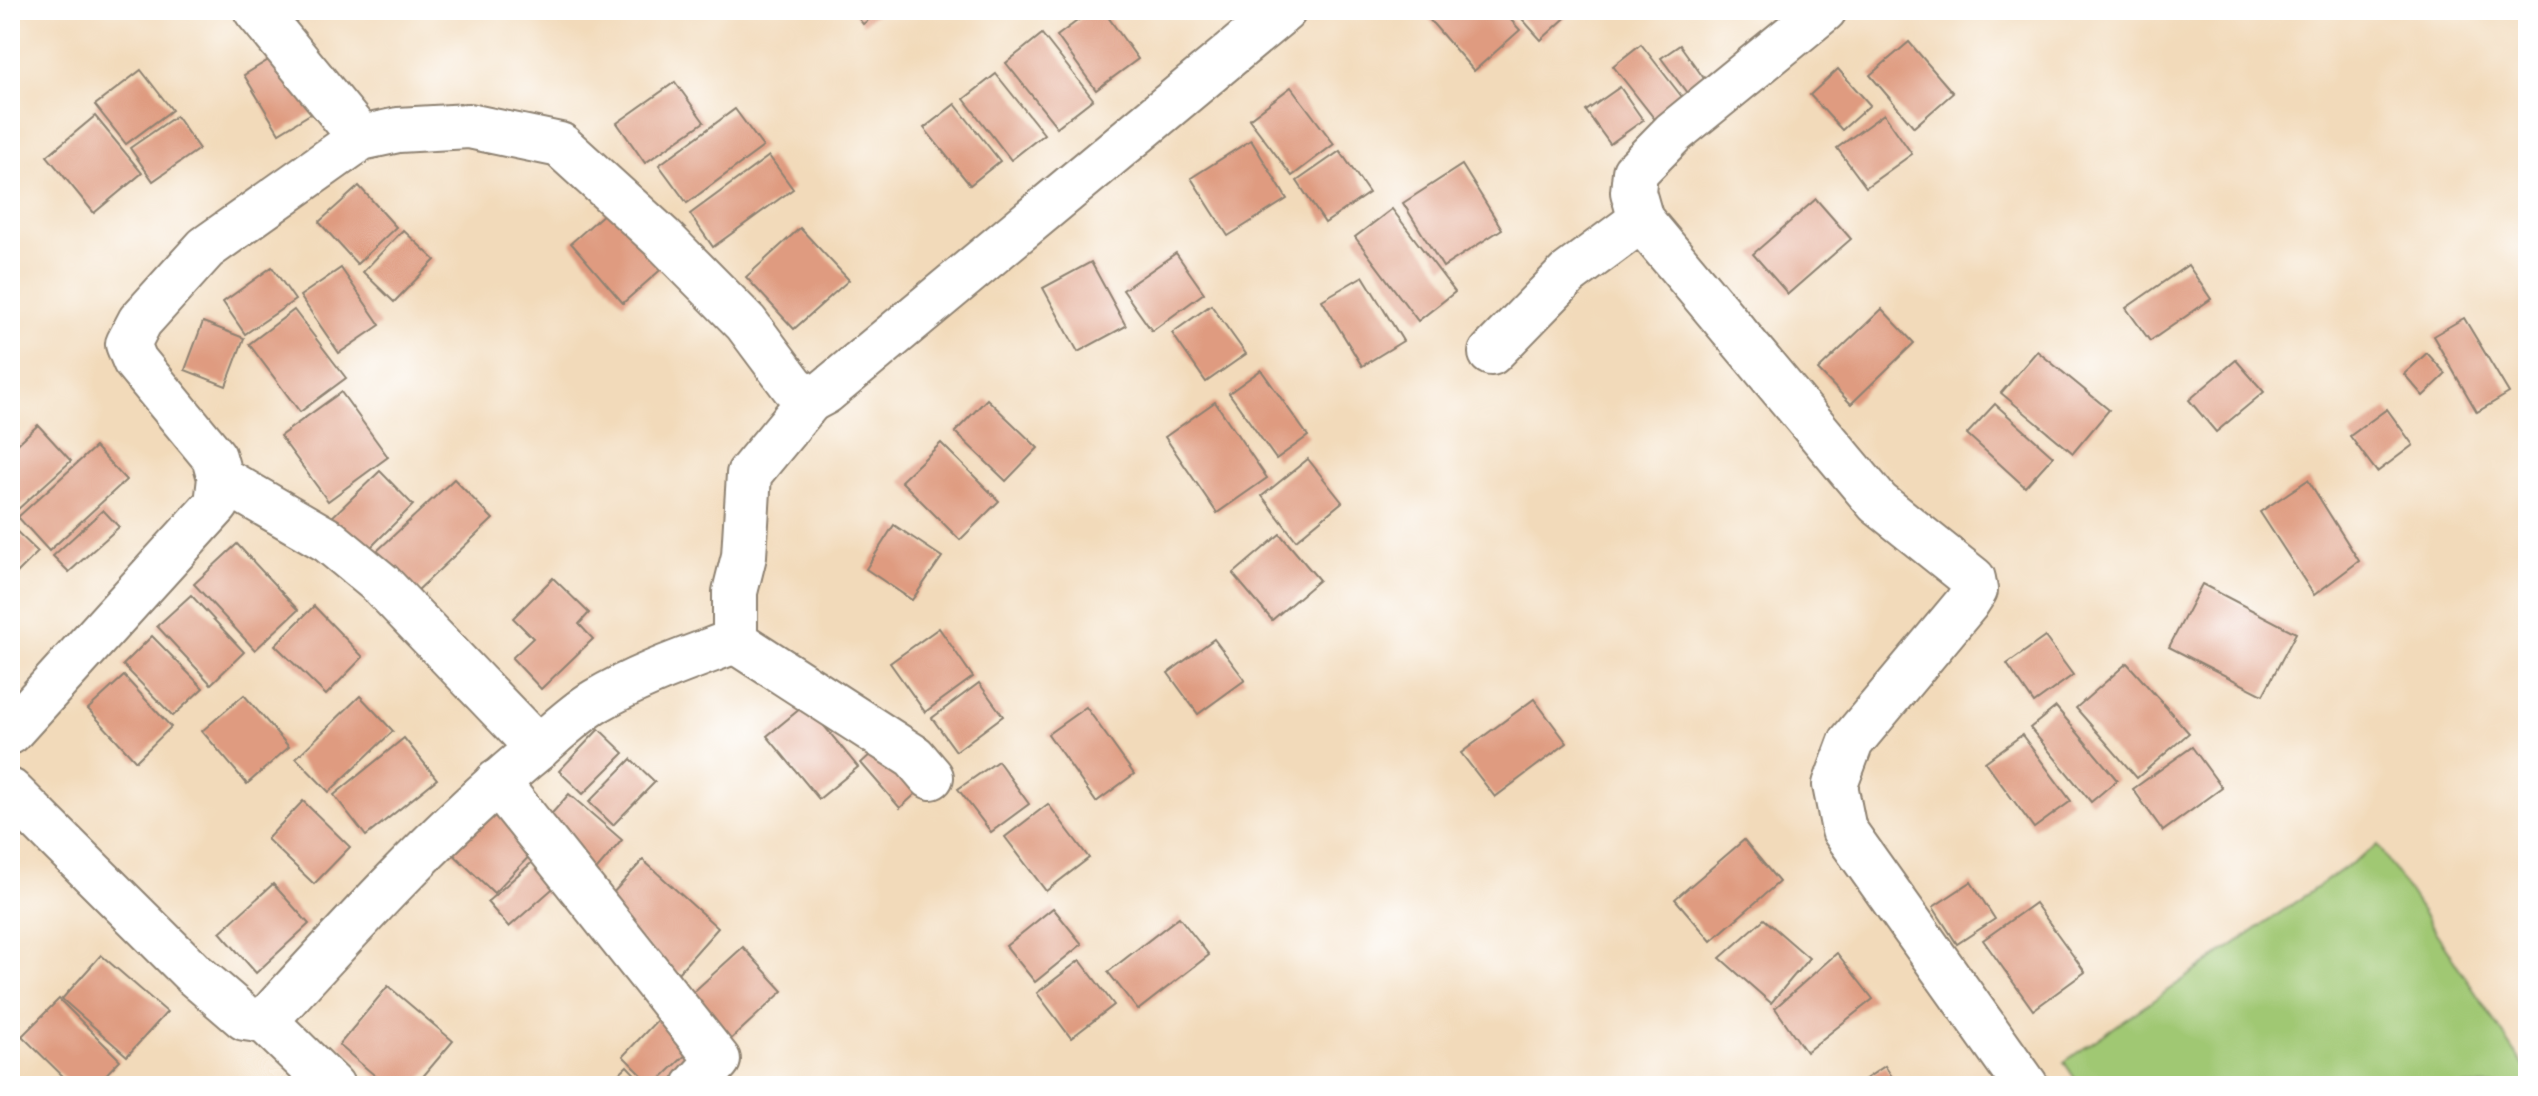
<svg xmlns="http://www.w3.org/2000/svg" width="2538" height="1096" font-family="'Indie Flower',sans-serif">
<style>
.green{fill:#a0c873;stroke:#667a4f;stroke-width:2}
.building{fill:#df9b80}
.lines{fill:none;stroke-linecap:round;stroke-linejoin:round}
.minor-casing{stroke:#8e8272;stroke-width:48}
.minor{stroke:#fff;stroke-width:44}
</style>
<rect width="100%" height="100%" fill="#fff"/>
<filter id="ink" filterUnits="userSpaceOnUse"><feTurbulence type="fractalNoise" baseFrequency=".0125" numOctaves="2"/><feDisplacementMap in="SourceGraphic" scale="16" xChannelSelector="R" yChannelSelector="G"/><feConvolveMatrix kernelMatrix="1 2 1 2 8 2 1 2 1" color-interpolation-filters="sRGB"/></filter>
<filter id="wash" filterUnits="userSpaceOnUse"><feTurbulence type="fractalNoise" baseFrequency=".006" numOctaves="4" result="noise"/><feDisplacementMap in="SourceGraphic" scale="32" xChannelSelector="R" yChannelSelector="G"/><feGaussianBlur stdDeviation="1.8" result="paint"/><feColorMatrix in="noise" values="0 0 0 0 0 0 0 0 0 0 0 0 0 0 0 0 0 1.4 0 .05"/><feComposite in="paint" operator="in"/></filter>
<g filter="url(#wash)">
<rect width="100%" height="100%" fill="#f2daba"/>
<polygon class="green" points="2378,845 2528,1072 2528,1086 2080,1086 2064,1062"/>
<g id="blocks">
<g class="building">
<polygon points="852,10 881,10 863,24"/>
<polygon points="1092,10 1103,10 1138,59 1096,90 1057,36"/>
<polygon points="1421,10 1502,10 1520,30 1474,71"/>
<polygon points="1514,10 1574,10 1541,40"/>
<polygon points="1042,34 1093,99 1057,127 1006,63"/>
<polygon points="1909,42 1953,93 1914,127 1870,75"/>
<polygon points="1641,44 1689,106 1661,127 1613,66"/>
<polygon points="1680,45 1708,84 1690,97 1661,58"/>
<polygon points="285,50 320,108 279,133 244,75"/>
<polygon points="1838,69 1870,105 1842,130 1810,95"/>
<polygon points="141,70 172,110 126,144 95,105"/>
<polygon points="996,74 1044,134 1011,160 964,99"/>
<polygon points="675,82 704,122 645,163 617,123"/>
<polygon points="1291,87 1334,144 1292,176 1249,119"/>
<polygon points="1620,87 1643,120 1610,144 1586,111"/>
<polygon points="955,104 1000,161 970,185 924,128"/>
<polygon points="735,109 763,147 687,203 659,165"/>
<polygon points="1884,114 1912,154 1866,187 1837,148"/>
<polygon points="95,116 142,173 94,213 47,156"/>
<polygon points="176,116 199,149 153,181 130,148"/>
<polygon points="1251,140 1287,199 1228,236 1191,178"/>
<polygon points="1340,151 1369,193 1325,223 1297,181"/>
<polygon points="769,156 793,189 713,247 690,214"/>
<polygon points="1462,165 1502,229 1443,267 1403,203"/>
<polygon points="359,186 396,227 357,264 319,222"/>
<polygon points="1816,199 1851,239 1788,294 1753,254"/>
<polygon points="614,205 666,265 623,303 571,243"/>
<polygon points="1392,209 1455,292 1418,321 1355,237"/>
<polygon points="800,228 849,280 794,329 746,277"/>
<polygon points="403,230 435,260 394,302 363,272"/>
<polygon points="1176,253 1204,293 1152,331 1123,290"/>
<polygon points="1091,262 1126,326 1078,352 1043,288"/>
<polygon points="2188,265 2211,299 2150,341 2126,308"/>
<polygon points="272,267 295,300 245,334 223,302"/>
<polygon points="341,268 380,325 339,353 300,296"/>
<polygon points="1363,276 1403,341 1362,366 1322,300"/>
<polygon points="1211,305 1246,354 1206,382 1172,333"/>
<polygon points="1882,309 1914,343 1851,404 1818,370"/>
<polygon points="294,310 346,378 300,412 249,344"/>
<polygon points="2464,318 2509,393 2477,412 2433,336"/>
<polygon points="203,322 244,338 226,386 185,370"/>
<polygon points="2037,351 2109,410 2073,453 2001,393"/>
<polygon points="2427,353 2446,374 2423,396 2404,374"/>
<polygon points="2236,360 2264,392 2216,432 2189,400"/>
<polygon points="1261,370 1308,436 1276,459 1229,393"/>
<polygon points="341,392 388,457 328,501 280,436"/>
<polygon points="987,399 1038,448 1006,481 955,432"/>
<polygon points="1215,402 1267,478 1217,513 1165,437"/>
<polygon points="1995,404 2053,456 2025,487 1967,434"/>
<polygon points="2387,409 2413,445 2377,472 2350,436"/>
<polygon points="38,425 71,461 16,511 10,504 10,451"/>
<polygon points="941,443 999,501 960,540 901,481"/>
<polygon points="95,447 126,480 49,551 18,517"/>
<polygon points="1308,459 1342,502 1296,540 1262,496"/>
<polygon points="380,471 413,505 361,557 327,522"/>
<polygon points="454,479 493,519 416,592 377,551"/>
<polygon points="2308,480 2359,561 2314,595 2260,512"/>
<polygon points="103,510 119,527 69,572 53,556"/>
<polygon points="10,525 38,552 10,580"/>
<polygon points="894,525 942,557 912,600 866,569"/>
<polygon points="1280,534 1319,580 1272,620 1233,574"/>
<polygon points="237,544 298,610 255,650 194,584"/>
<polygon points="553,578 589,613 579,624 593,639 541,689 512,658 533,638 513,618"/>
<polygon points="2202,584 2296,633 2263,695 2169,647"/>
<polygon points="191,595 244,652 211,684 157,626"/>
<polygon points="314,606 363,657 326,695 275,645"/>
<polygon points="939,628 973,677 925,712 890,663"/>
<polygon points="152,636 203,688 173,716 123,665"/>
<polygon points="2045,637 2073,675 2034,703 2007,664"/>
<polygon points="1214,639 1245,680 1198,714 1168,673"/>
<polygon points="2127,663 2189,733 2137,778 2076,708"/>
<polygon points="124,676 171,727 136,761 88,709"/>
<polygon points="979,683 1003,716 956,751 932,718"/>
<polygon points="244,695 289,747 247,784 202,731"/>
<polygon points="360,696 393,731 329,792 296,758"/>
<polygon points="1534,699 1567,743 1495,797 1461,753"/>
<polygon points="806,704 858,767 819,799 767,736"/>
<polygon points="1086,707 1134,774 1096,802 1048,734"/>
<polygon points="2056,707 2117,780 2091,802 2030,728"/>
<polygon points="599,729 624,753 583,794 559,771"/>
<polygon points="2022,735 2071,801 2034,828 1985,762"/>
<polygon points="404,738 437,779 366,836 334,795"/>
<polygon points="882,744 922,788 900,808 861,763"/>
<polygon points="2192,747 2222,788 2163,831 2133,789"/>
<polygon points="631,759 655,782 613,825 589,802"/>
<polygon points="998,761 1029,804 991,832 958,789"/>
<polygon points="569,794 622,840 592,875 539,828"/>
<polygon points="303,801 350,847 314,884 267,839"/>
<polygon points="496,803 540,845 494,893 450,851"/>
<polygon points="1048,804 1089,858 1046,891 1005,837"/>
<polygon points="10,810 26,828 10,842"/>
<polygon points="1744,840 1779,882 1711,941 1675,899"/>
<polygon points="537,858 559,883 509,927 487,902"/>
<polygon points="643,860 718,928 677,974 601,906"/>
<polygon points="1971,882 1995,919 1957,944 1933,907"/>
<polygon points="273,884 309,924 256,973 220,932"/>
<polygon points="2035,903 2085,972 2033,1010 1983,940"/>
<polygon points="1053,908 1082,944 1035,982 1006,946"/>
<polygon points="1179,917 1209,955 1138,1010 1108,972"/>
<polygon points="1764,919 1809,958 1771,1003 1720,958"/>
<polygon points="743,947 783,991 730,1040 690,995"/>
<polygon points="1837,953 1873,999 1806,1052 1775,1008"/>
<polygon points="101,955 167,1012 127,1056 62,999"/>
<polygon points="1080,960 1114,1005 1071,1038 1037,993"/>
<polygon points="388,986 453,1041 415,1086 387,1086 339,1045"/>
<polygon points="59,999 120,1060 95,1086 73,1086 22,1036"/>
<polygon points="661,1016 693,1048 653,1086 623,1056"/>
<polygon points="627,1066 646,1086 606,1086"/>
<polygon points="1885,1066 1898,1086 1855,1086"/>
</g>
</g>
</g>
<g filter="url(#ink)">
<use href="#blocks" fill-opacity="0" stroke="#8e8272" stroke-width="2"/>
<g class="lines">
<g class="minor-casing">
<g id="minor">
<polyline points="256,10 361,138"/>
<polyline points="1824,10 1673,133 1635,172 1633,192 1641,220 1878,503 1973,579 1975,590 1966,604 1851,742 1835,785 1844,830 2026,1086"/>
<polyline points="1491,353 1568,274 1641,220"/>
<polyline points="220,478 329,541 381,584 538,748"/>
<polyline points="735,641 914,757 931,777"/>
<polyline points="10,732 217,504 220,478 214,457 135,361 128,344 140,321 206,248 361,138 398,130 469,126 560,145 662,238 746,323 793,386 810,400 825,392 1284,10"/>
<polyline points="497,782 718,1060 695,1086"/>
<path d="M10,791L195,975L245,1018L265,1021C348,930 431,838 526,758C548,740 571,716 596,701C640,675 688,659 735,641V592L744,556L749,474L810,400"/>
<polyline points="265,1021 332,1086"/>
</g>
</g>
<use href="#minor" class="minor"/>
</g>
</g>
<rect width="2538" height="1096" fill="none" stroke="#fff" stroke-width="40"/>
</svg>
